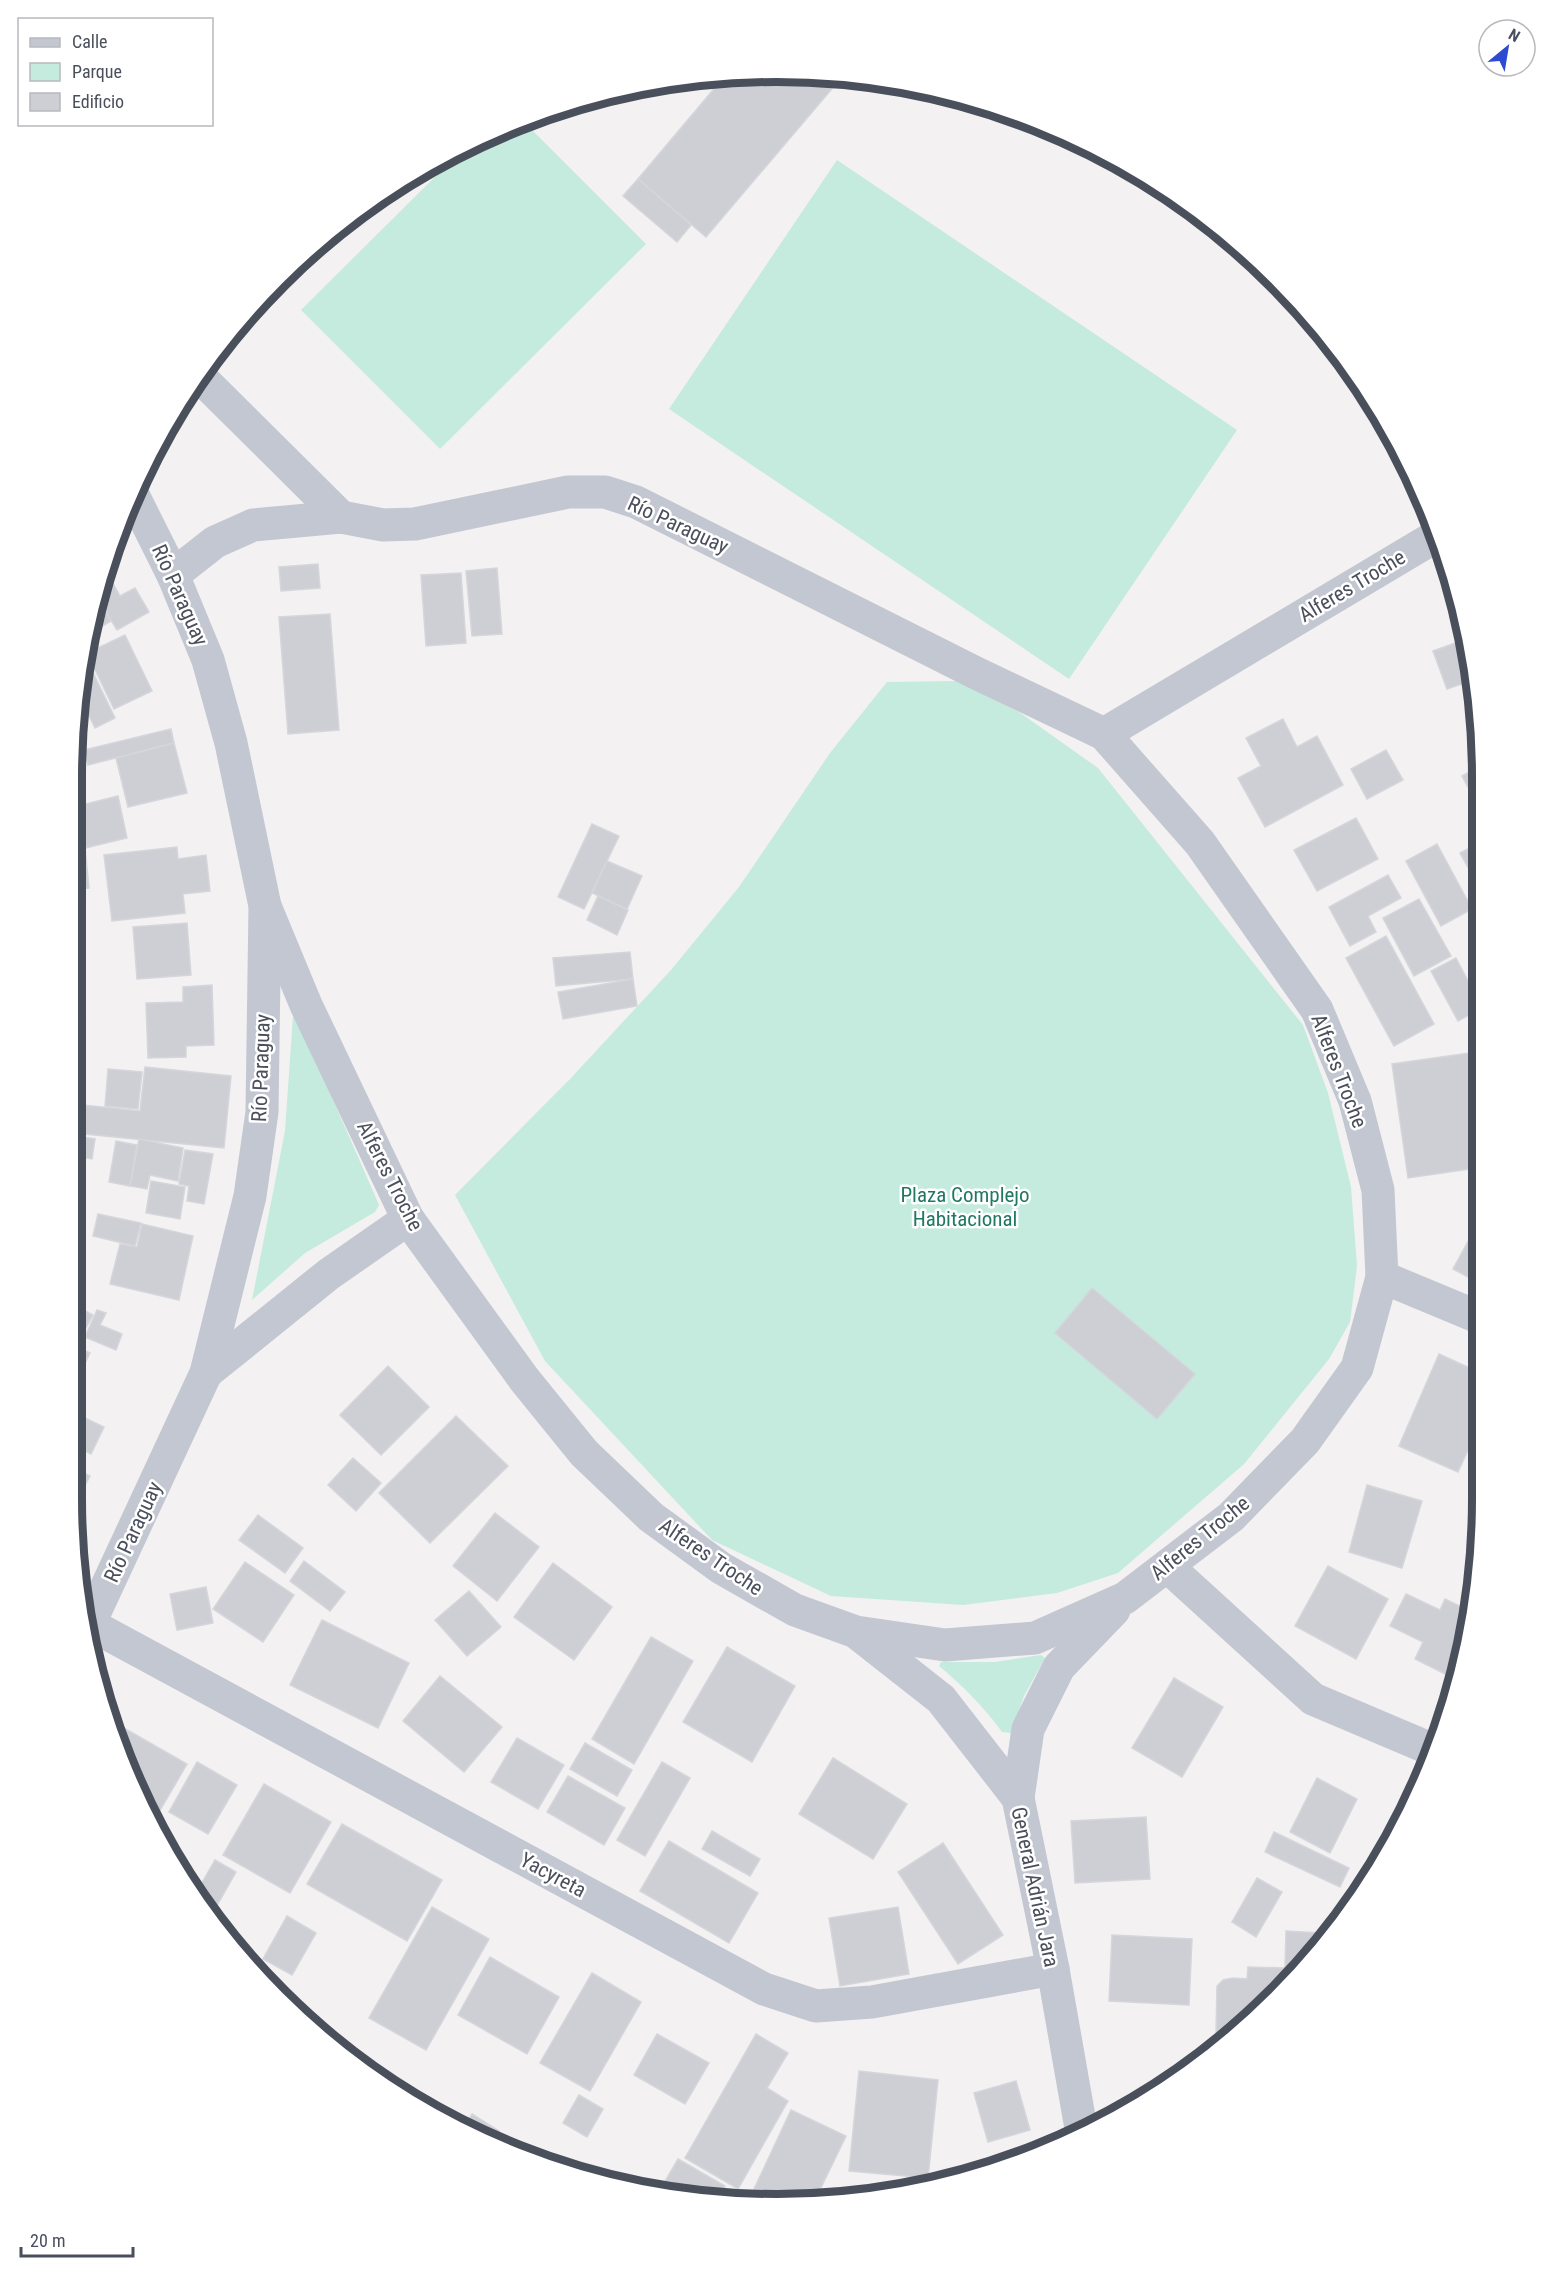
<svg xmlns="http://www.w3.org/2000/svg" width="1555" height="2277" font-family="'Roboto Condensed',sans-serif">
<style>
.green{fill:#c4ebdd}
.building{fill:#cecfd5;stroke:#d5d6db;stroke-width:1.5}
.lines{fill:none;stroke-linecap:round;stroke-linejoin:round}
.street{stroke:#c3c7d1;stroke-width:33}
.labels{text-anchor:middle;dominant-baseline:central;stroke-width:5;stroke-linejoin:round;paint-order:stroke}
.street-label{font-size:21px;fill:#4a4f5c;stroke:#fff}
.park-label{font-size:21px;fill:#217862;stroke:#fff}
.rim{fill:none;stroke:#4a4f5c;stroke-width:8}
</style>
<rect width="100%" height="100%" fill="#f3f1f1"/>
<g class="green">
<polygon points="523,121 646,244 440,449 301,310 462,150 507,126"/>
<polygon points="837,160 1237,430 1069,679 669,409"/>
<polygon points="958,681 1019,712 1098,768 1303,1025 1328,1093 1351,1187 1357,1266 1350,1322 1329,1359 1244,1464 1118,1573 1057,1593 963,1605 831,1596 712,1540 545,1361 455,1195 571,1078 671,970 739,887 830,753 887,682"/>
<polygon points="293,1016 299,1022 379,1205 375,1212 305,1253 252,1300 285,1131"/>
<path d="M1041,1655L1045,1658L1024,1696L1011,1733L1002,1732C984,1707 963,1686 939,1666L941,1662H995Z"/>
</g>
<g class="building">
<polygon points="777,72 841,78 706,237 638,179 724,77"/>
<polygon points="638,179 691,225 677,242 623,196"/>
<polygon points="318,564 320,588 281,591 279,567"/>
<polygon points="497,568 502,634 472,636 466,571"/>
<polygon points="461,573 466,643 426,646 421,575"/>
<polygon points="108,574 120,596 135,588 149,612 117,630 99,600"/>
<polygon points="99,600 111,621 87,635"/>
<polygon points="330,614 339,730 288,734 279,617"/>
<polygon points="125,635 152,691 114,709 87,653"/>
<polygon points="1469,638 1473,680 1447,689 1433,651"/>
<polygon points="84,654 115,718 95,728 80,697"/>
<polygon points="1283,719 1297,747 1317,736 1343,785 1265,827 1238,778 1261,766 1246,738"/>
<polygon points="171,729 174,743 88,765 84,750"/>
<polygon points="174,743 187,793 128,807 116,758"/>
<polygon points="1386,750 1403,780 1367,799 1351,769"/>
<polygon points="1482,765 1483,778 1483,815 1462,776"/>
<polygon points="118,796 127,838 85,848 74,807"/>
<polygon points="1356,818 1378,859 1317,891 1294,850"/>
<polygon points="592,824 619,836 584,909 558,897"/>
<polygon points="1483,841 1483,887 1480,889 1460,853"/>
<polygon points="1437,844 1472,909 1441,926 1406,861"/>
<polygon points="177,847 178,859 206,855 210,891 183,894 185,913 112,921 104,855"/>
<polygon points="85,848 89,888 73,890 73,850"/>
<polygon points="607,861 642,876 627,909 592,893"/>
<polygon points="1388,875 1401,898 1368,916 1376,932 1350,946 1329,907"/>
<polygon points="598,896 628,910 617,935 587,920"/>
<polygon points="1419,899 1451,956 1414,976 1383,918"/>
<polygon points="187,923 191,975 137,979 133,927"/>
<polygon points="1386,936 1434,1024 1394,1046 1346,958"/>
<polygon points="630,952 633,979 556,986 553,958"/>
<polygon points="1456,958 1482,1008 1458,1021 1431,971"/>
<polygon points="633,979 637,1006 563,1019 558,992"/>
<polygon points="212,985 214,1045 186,1046 186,1057 148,1058 146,1003 183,1002 183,987"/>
<polygon points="1483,1051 1483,1167 1408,1178 1392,1064"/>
<polygon points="145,1067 231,1076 224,1148 75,1133 74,1104 140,1111"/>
<polygon points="108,1069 142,1072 138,1109 105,1106"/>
<polygon points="75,1136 95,1139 92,1159 75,1156"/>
<polygon points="139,1139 183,1148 178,1181 150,1175 147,1189 130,1186"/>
<polygon points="116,1141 137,1145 130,1186 109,1182"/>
<polygon points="185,1150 213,1154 204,1204 187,1201 189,1186 179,1184"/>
<polygon points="151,1181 185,1187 180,1219 146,1213"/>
<polygon points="98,1214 141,1223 135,1246 93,1236"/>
<polygon points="1483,1214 1483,1285 1453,1269"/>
<polygon points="142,1224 193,1236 179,1300 110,1284 120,1244 137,1247"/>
<polygon points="1092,1288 1195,1374 1157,1419 1055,1333"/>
<polygon points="76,1306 93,1315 82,1335 76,1332"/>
<polygon points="97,1310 106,1313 100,1325 122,1334 116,1350 85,1337"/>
<polygon points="76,1347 90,1353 81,1372 76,1370"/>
<polygon points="1439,1354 1483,1374 1483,1422 1481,1421 1458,1472 1399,1446"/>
<polygon points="388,1366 429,1407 381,1455 340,1415"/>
<polygon points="456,1416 508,1466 430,1543 379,1493"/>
<polygon points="85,1418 104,1427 91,1454 77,1447 77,1434"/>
<polygon points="353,1458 381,1483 356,1511 328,1485"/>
<polygon points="77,1469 90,1476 77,1500"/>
<polygon points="1367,1485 1422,1501 1402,1568 1349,1552"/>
<polygon points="495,1513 539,1547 497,1601 453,1566"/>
<polygon points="258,1515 303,1548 285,1573 239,1540"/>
<polygon points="304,1561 345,1592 330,1611 290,1581"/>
<polygon points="245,1562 294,1595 263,1642 213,1609"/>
<polygon points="553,1563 612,1607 574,1660 514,1617"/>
<polygon points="1328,1566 1388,1599 1356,1659 1295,1626"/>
<polygon points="206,1587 213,1623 177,1630 170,1594"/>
<polygon points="469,1591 501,1627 467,1656 435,1620"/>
<polygon points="1406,1594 1440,1610 1445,1599 1472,1612 1470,1637 1455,1679 1415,1659 1423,1642 1390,1626"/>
<polygon points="322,1620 409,1663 378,1728 290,1685"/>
<polygon points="651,1637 693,1661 634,1764 592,1739"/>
<polygon points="727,1647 795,1686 752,1762 683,1722"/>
<polygon points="440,1676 502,1727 464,1772 403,1721"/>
<polygon points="1174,1678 1223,1707 1182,1777 1132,1748"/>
<polygon points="108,1719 187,1764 155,1819 109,1726"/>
<polygon points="517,1738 564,1765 538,1809 491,1782"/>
<polygon points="585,1743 632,1770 617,1796 570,1769"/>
<polygon points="833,1758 907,1804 873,1859 799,1814"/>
<polygon points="197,1762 237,1785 208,1834 169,1812"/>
<polygon points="662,1762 690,1778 645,1856 617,1840"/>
<polygon points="568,1776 625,1808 604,1845 547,1812"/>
<polygon points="1317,1778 1357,1799 1330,1853 1290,1832"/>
<polygon points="264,1784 331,1822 290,1893 223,1855"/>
<polygon points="1146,1817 1150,1879 1075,1883 1071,1821"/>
<polygon points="1396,1820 1403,1824 1371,1874 1369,1873"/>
<polygon points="342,1824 442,1880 407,1941 307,1884"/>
<polygon points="712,1831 760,1859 750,1876 702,1849"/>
<polygon points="1274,1832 1349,1868 1340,1887 1265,1852"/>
<polygon points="669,1841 758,1893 729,1943 640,1891"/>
<polygon points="943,1843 1003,1935 958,1964 898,1872"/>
<polygon points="215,1860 236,1872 211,1916 191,1892 184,1877 200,1886"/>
<polygon points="1257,1878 1282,1892 1256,1937 1232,1922"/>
<polygon points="432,1907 489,1939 426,2050 369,2018"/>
<polygon points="898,1907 909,1974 840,1986 829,1918"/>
<polygon points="287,1916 316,1933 292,1975 263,1959"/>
<polygon points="1286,1931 1321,1933 1320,1948 1277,1998 1229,2034 1216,2034 1217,1986 1223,1980 1233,1978 1247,1979 1248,1967 1285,1968"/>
<polygon points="1112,1935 1192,1939 1189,2005 1109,2001"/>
<polygon points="490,1957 559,1997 527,2054 458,2015"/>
<polygon points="592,1973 641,2002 590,2091 540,2063"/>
<polygon points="657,2034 709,2063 685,2104 634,2075"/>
<polygon points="756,2034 788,2053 767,2088 788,2101 738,2189 685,2158"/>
<polygon points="859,2071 938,2080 928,2178 849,2171"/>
<polygon points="1016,2081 1030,2130 988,2142 974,2093"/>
<polygon points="579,2095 603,2109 587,2137 563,2123"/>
<polygon points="791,2110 846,2136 816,2198 778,2200 754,2189"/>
<polygon points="472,2114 499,2131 493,2143 465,2126"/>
<polygon points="678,2159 725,2186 716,2201 688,2196 664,2183"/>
</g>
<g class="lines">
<g class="street">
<polyline points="200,377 341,517 383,525 415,524 568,492 605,492 636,502 976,673 1104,734 1200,843 1317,1010 1355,1101 1378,1190 1382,1277 1357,1368 1305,1441 1231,1517 1125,1598 1035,1638 945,1645 856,1632 795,1610 721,1568 651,1517 584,1453 524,1379 408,1219 306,1005 265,906"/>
<polyline points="173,575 215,542 253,525 341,517"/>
<polyline points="1104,734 1438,535"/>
<polyline points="1382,1277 1483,1319"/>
<polyline points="206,1373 329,1274 408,1219"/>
<polyline points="1167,1566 1313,1699 1431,1749"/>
<polyline points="85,1619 91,1625 764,1989 816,2006 872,2002 1053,1969"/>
<polyline points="87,1629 206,1373 250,1196 262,1112 265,906 231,743 208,660 173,575 134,497"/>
<polyline points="857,1633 941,1699 1018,1798 1053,1969 1082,2134"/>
<polyline points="1018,1798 1028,1729 1059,1667 1114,1610"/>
</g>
</g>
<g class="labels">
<g class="street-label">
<text transform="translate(678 525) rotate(25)">Río Paraguay</text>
<text transform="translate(1352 586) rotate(-31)">Alferes Troche</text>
<text transform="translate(180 595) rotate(66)">Río Paraguay</text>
<text transform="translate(261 1068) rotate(-88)">Río Paraguay</text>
<text transform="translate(1339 1071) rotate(69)">Alferes Troche</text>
<text transform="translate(390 1176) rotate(63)">Alferes Troche</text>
<text transform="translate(133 1532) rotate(-65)">Río Paraguay</text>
<text transform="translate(1200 1538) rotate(-39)">Alferes Troche</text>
<text transform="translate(711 1557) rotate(34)">Alferes Troche</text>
<text transform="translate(553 1875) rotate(28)">Yacyreta</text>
<text transform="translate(1035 1887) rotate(78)">General Adrián Jara</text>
</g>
<g class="park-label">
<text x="965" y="1195">Plaza Complejo<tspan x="965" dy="24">Habitacional</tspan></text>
</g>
</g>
<path d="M0 0H1555V2277H0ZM777 82H777A695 695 0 0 1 1472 777V1499A695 695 0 0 1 777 2194H777A695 695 0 0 1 82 1499V777A695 695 0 0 1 777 82Z" fill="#fff" fill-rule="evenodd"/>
<path class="rim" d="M777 82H777A695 695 0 0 1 1472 777V1499A695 695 0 0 1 777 2194H777A695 695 0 0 1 82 1499V777A695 695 0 0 1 777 82Z"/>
<rect x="18" y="18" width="195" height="108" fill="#ffffff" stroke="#b7b9be" stroke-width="1.5"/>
<rect x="30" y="38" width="30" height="9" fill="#c3c7d1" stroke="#b7b9be" stroke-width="1.5"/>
<text x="72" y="48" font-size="18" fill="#4a4f5c">Calle</text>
<rect x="30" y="63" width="30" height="18" fill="#c4ebdd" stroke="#b7b9be" stroke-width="1.5"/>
<text x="72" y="78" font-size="18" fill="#4a4f5c">Parque</text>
<rect x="30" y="93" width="30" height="18" fill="#cecfd5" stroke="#b7b9be" stroke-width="1.5"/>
<text x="72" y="108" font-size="18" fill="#4a4f5c">Edificio</text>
<g transform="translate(1507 48) rotate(30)"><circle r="28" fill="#ffffff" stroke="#b7b9be" stroke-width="1.5"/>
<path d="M0-4.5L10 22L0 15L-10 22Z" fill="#2c4bd2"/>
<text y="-9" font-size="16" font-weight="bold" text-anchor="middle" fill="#4a4f5c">N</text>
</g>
<path d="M21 2247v9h112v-9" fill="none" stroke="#4a4f5c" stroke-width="3"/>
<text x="30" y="2247" font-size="18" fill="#4a4f5c" stroke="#ffffff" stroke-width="4.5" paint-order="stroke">20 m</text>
</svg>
